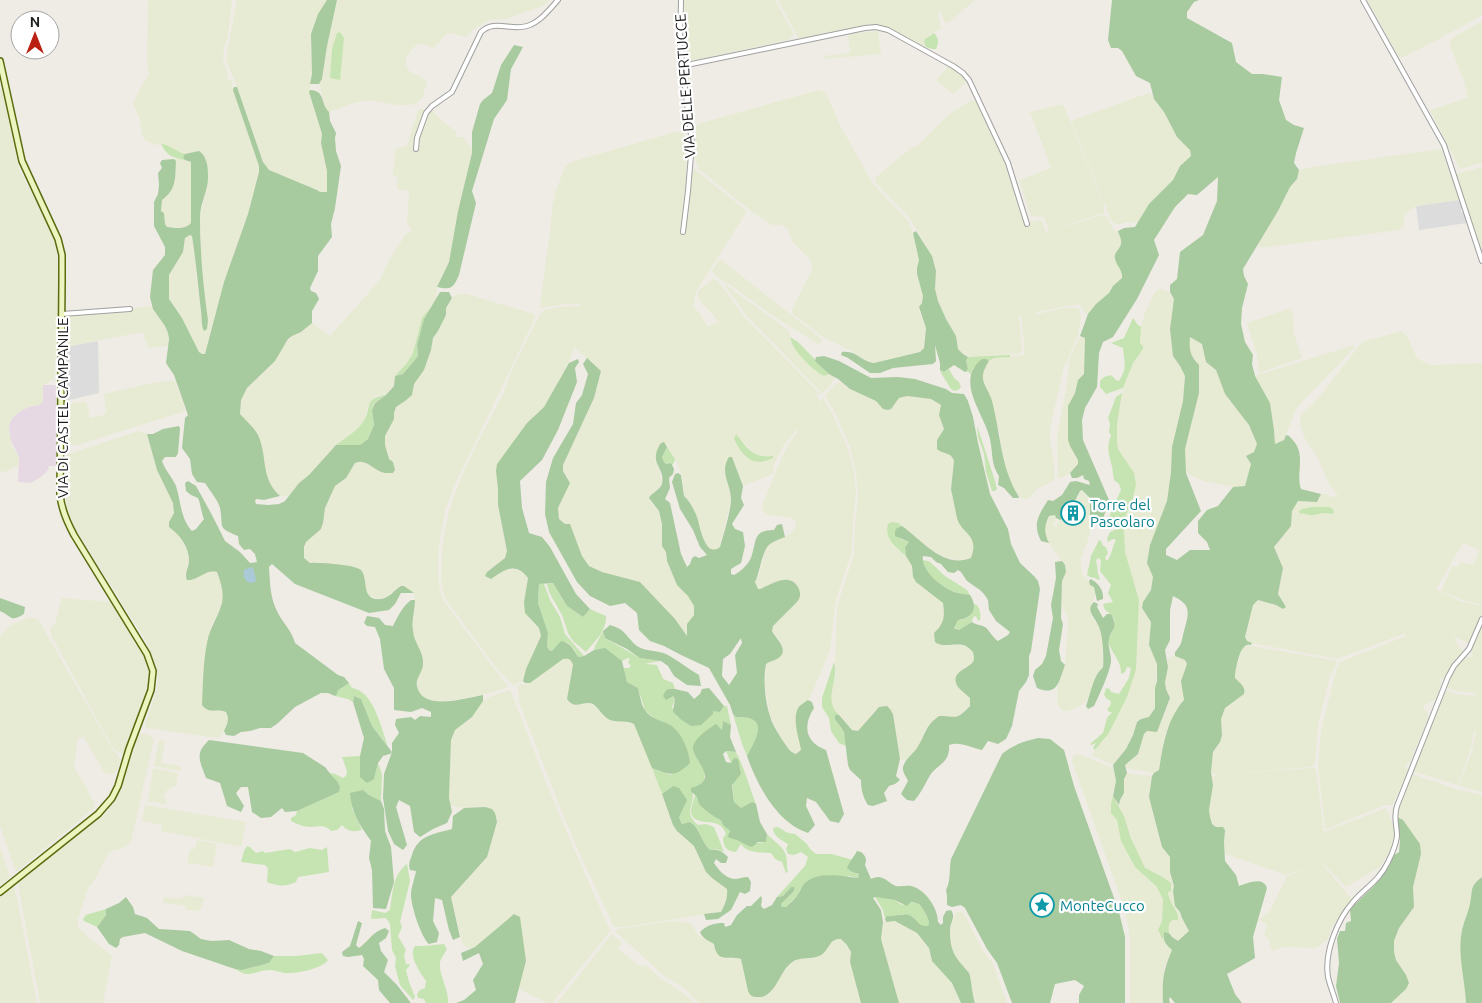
<svg xmlns="http://www.w3.org/2000/svg" width="1482" height="1003" font-family="Ubuntu,sans-serif">
<style>
.residential{fill:#dddcdc}
.industrial{fill:#e7d9e3}
.farmland{fill:#e8ebd3;fill-rule:evenodd}
.grass{fill:#c6e4b1}
.forest{fill:#a8ca9f;fill-rule:evenodd}
.water{fill:#abcad8}
.lines{fill:none;stroke-linecap:round;stroke-linejoin:round}
.street-casing{stroke:#a0a0a0;stroke-width:6}
.secondary-casing{stroke:#5a6c0f;stroke-width:8}
.street{stroke:#fff;stroke-width:4}
.secondary{stroke:#ecf4bf;stroke-width:5}
.labels{text-anchor:middle;dominant-baseline:central;stroke-width:4.5;stroke-linejoin:round;paint-order:stroke}
.street-label{font-size:15px;fill:#1f1f1f;stroke:#fff}
.culture-label{font-size:15px;fill:#0d838f;stroke:#fff;text-anchor:start}
</style>
<rect width="100%" height="100%" fill="#efece6"/>
<g class="residential">
<polygon points="1460,200 1462,209 1461,210 1461,212 1464,213 1467,223 1419,230 1416,206"/>
<polygon points="98,341 99,393 65,401 65,347"/>
</g>
<polygon class="industrial" points="43,385 56,385 56,466 49,466 48,470 41,477 34,481 30,483 18,482 19,457 10,439 9,425 12,418 20,411 31,406 39,405"/>
<g class="farmland">
<polygon points="148,0 232,0 228,37 224,48 223,60 228,75 227,78 232,81 233,90 259,166 259,172 248,214 224,282 205,354 202,354 199,352 182,318 169,299 168,291 169,275 183,252 185,238 190,235 192,236 196,262 196,275 202,318 202,328 204,288 200,250 201,234 200,215 207,189 208,175 205,158 199,151 185,154 178,152 164,144 156,145 146,141 142,135 140,119 134,106 134,101 143,83 149,75 147,62"/>
<polygon points="237,0 327,0 318,14 311,34 312,74 310,90 309,92 322,135 321,143 327,171 327,192 320,193 317,190 269,170 263,162 237,87 226,60 227,51"/>
<path d="M337,0H550L543,6L506,19L489,20L474,29L466,37L450,33L446,34L434,48L424,44L416,45L406,57V64L408,70L427,81L423,97L417,103L410,105H397L368,100L354,103L329,112L326,110L325,106L319,84L322,79L327,46ZM344,38L342,49L330,78L332,49Z"/>
<polygon points="684,0 775,0 794,34 789,40 691,61 686,61 684,59 682,42"/>
<polygon points="778,0 975,0 948,23 945,23 940,10 938,13 941,29 929,35 924,42 926,47 893,30 876,25 799,39"/>
<polygon points="1367,0 1482,0 1482,15 1450,33 1446,34 1441,38 1403,57 1399,57"/>
<polygon points="1482,21 1482,163 1460,169 1430,110 1468,98 1464,81 1449,43 1454,37"/>
<polygon points="878,31 881,54 825,59 824,56 850,53 848,34"/>
<polygon points="949,65 956,69 968,81 953,94 936,80"/>
<polygon points="0,88 4,92 19,169 53,235 57,254 60,310 54,379 43,385 43,402 39,405 31,406 20,411 12,418 9,425 9,431 12,446 19,457 19,465 6,472 0,471"/>
<polygon points="819,90 826,93 840,125 873,184 908,221 913,233 919,260 917,268 917,274 923,296 922,303 919,307 919,311 926,328 923,349 920,352 874,363 868,362 853,352 823,337 793,314 792,309 812,270 812,264 810,260 792,241 788,229 781,225 772,225 751,211 699,169 697,164 695,158 696,127 698,124"/>
<polygon points="1148,93 1151,93 1154,99 1164,112 1177,137 1191,150 1191,156 1180,166 1173,180 1149,204 1140,221 1133,223 1128,222 1121,224 1116,224 1112,222 1071,121"/>
<polygon points="975,100 977,101 1002,155 1024,223 1041,220 1046,232 1049,231 1044,217 1031,216 1019,180 1051,168 1030,112 1063,104 1104,204 1104,213 1050,231 1103,215 1107,217 1114,230 1118,231 1121,239 1121,245 1115,253 1114,258 1122,272 1122,278 1113,286 1109,293 1096,304 1088,314 1085,313 1079,304 1036,312 1037,314 1065,308 1079,308 1081,318 1078,335 1070,353 1067,363 1065,363 1050,427 1050,442 1052,450 1055,475 1053,481 1037,489 1030,498 1025,499 1018,496 1013,489 1006,468 1000,443 1000,433 982,380 983,374 987,364 994,358 1025,355 1021,314 1019,315 1022,350 1021,353 1017,354 972,357 963,354 958,349 956,336 946,319 938,301 935,289 936,271 932,256 909,217 875,182 876,177 911,148 917,146 949,114 970,101"/>
<polygon points="430,108 443,122 457,132 456,137 463,137 472,148 472,153 458,211 449,262 437,287 436,302 422,318 413,353 407,363 395,376 394,386 386,395 376,396 369,404 364,421 358,428 336,445 309,475 299,483 288,496 280,496 273,489 267,478 258,436 254,429 248,425 240,414 241,400 247,388 275,361 283,347 292,336 302,332 312,323 330,336 380,280 389,260 406,234 410,232 411,228 407,223 409,191 397,189 398,178 392,175 394,165 395,150 397,148 407,146 418,110"/>
<path d="M675,132H680L683,133L688,142L686,175L694,169L747,211L696,292L693,308H695L701,315L707,326L719,322L698,298V291L713,279L718,281L745,318L821,395L815,393L818,396L819,401L820,402L823,398L832,413L848,449L854,472L856,493L853,522L852,552L836,599L830,650L810,698L798,709L796,715L797,723L801,750L796,754L790,751L779,734L770,716L765,686L766,664L769,661L778,659L781,643L772,631L773,626L797,602V586L793,581L780,580L760,589H758L754,582L759,574L766,548L770,544L790,534L796,526V522L792,518L769,515L764,512L762,506L784,452L798,430H796L783,446L774,465L773,474L743,486L734,461L725,470L731,499L720,547L716,550H713L705,543L684,496L683,480L680,469L666,444L655,458L660,472L662,483L659,488L650,495V501L656,506L659,511L662,524V546L666,552L667,561L677,585L689,596L694,606V615L687,636L675,619L640,582L602,572L589,566L582,556L570,525L565,524L559,519L558,508L568,478L563,471V465L594,398L601,371L574,347L569,363L544,407L527,423L498,489V505L507,551L505,558L487,572L516,569L523,572L528,578L524,602L529,619L539,628L541,636L526,669L523,681L513,685L497,669L445,598L441,583L442,547L449,511L458,485L475,447L503,394L510,374L540,314L544,310L558,307L578,306L581,304H566L540,308L546,258L550,234L552,207L556,190L565,167L571,162ZM735,435L757,455L763,457L772,456L756,462L744,456L736,444Z"/>
<polygon points="1441,149 1459,200 1416,206 1404,215 1404,226 1399,230 1260,248 1258,244 1278,211 1290,187 1297,179 1299,170 1312,167"/>
<polygon points="180,158 191,162 191,223 188,227 183,228 167,227 165,225 164,213 161,211 162,200 166,197 175,183 176,161 174,159"/>
<polygon points="1482,167 1482,253 1456,174"/>
<polygon points="720,259 822,339 819,345 767,312 732,286 719,278 712,271"/>
<polygon points="723,283 789,331 790,341 805,361 818,373 824,376 829,374 833,375 835,378 826,390 822,393 747,316"/>
<polygon points="1161,289 1170,292 1174,299 1170,329 1173,356 1180,366 1185,376 1183,401 1172,447 1171,472 1167,501 1150,545 1147,563 1153,577 1151,590 1143,602 1142,608 1151,622 1149,645 1157,664 1155,708 1149,717 1141,719 1137,722 1133,735 1126,749 1113,765 1093,756 1092,754 1109,733 1127,697 1136,670 1139,600 1125,552 1124,530 1126,514 1132,502 1124,459 1118,449 1117,442 1117,424 1121,398 1125,381 1133,363 1143,349 1140,343 1141,327 1144,315 1154,294 1157,290"/>
<polygon points="457,294 467,294 534,314 535,318 456,482 445,510 439,545 438,566 439,585 443,600 508,687 483,695 441,702 423,698 417,686 417,681 421,672 422,655 413,635 412,625 415,608 414,593 398,588 388,597 381,599 375,598 369,595 366,589 362,572 319,562 310,563 304,558 303,554 306,542 321,529 323,523 325,508 335,486 346,478 355,463 359,461 365,462 381,472 393,463 389,459 385,445 385,436 394,419 394,413 396,407 405,401 411,395 414,384 424,370 431,350 433,338 438,331 446,315 446,308 452,298"/>
<polygon points="153,306 165,326 168,333 168,346 148,348 143,332 65,347 65,315"/>
<polygon points="1291,308 1294,320 1293,330 1302,358 1259,373 1257,355 1247,323"/>
<path d="M1402,331L1403,334H1406L1417,358L1426,363L1434,365L1482,363V605L1459,599L1441,591L1452,566L1458,567L1460,562L1474,565L1479,550L1463,543L1436,589L1459,601L1482,606V613L1469,643L1454,637L1458,645L1463,651L1462,654L1451,667L1444,680L1440,677L1441,685L1436,699L1423,706L1429,716L1410,762L1405,765L1408,769L1406,777L1392,805H1385L1327,829L1325,827L1318,767L1321,730L1337,667L1340,662L1406,636V633L1337,659L1252,643L1247,641L1245,638L1253,605L1258,600L1276,605L1283,609L1278,594L1283,568L1274,547L1291,526L1292,511L1298,501L1317,502L1321,494H1327L1331,497L1339,496L1336,494L1327,480L1318,458L1304,437L1300,423L1301,415L1312,405L1328,386L1358,347L1364,341ZM1312,507H1329L1333,509L1330,514L1325,512L1310,515L1305,513Z"/>
<polygon points="1080,336 1085,338 1084,374 1078,380 1075,393 1068,406 1070,446 1078,460 1078,464 1070,473 1062,478 1058,477 1057,438 1066,389 1070,357"/>
<polygon points="1190,337 1202,344 1206,362 1216,370 1225,394 1249,425 1257,444 1245,486 1233,487 1204,481 1186,473 1185,449 1199,392 1193,360 1189,351"/>
<polygon points="1354,345 1355,347 1300,404 1295,411 1284,440 1280,441 1275,444 1274,430 1270,403 1255,376"/>
<polygon points="165,381 175,381 185,409 183,412 77,445 72,445 69,441 67,411 69,404 84,401 87,404 90,418 103,415 106,413 104,394 151,383"/>
<polygon points="837,383 842,383 850,389 876,401 883,409 888,410 891,409 899,398 907,396 931,399 941,405 940,419 944,429 937,440 940,452 950,454 953,457 954,461 951,489 960,525 965,529 973,542 973,554 971,558 959,560 947,558 929,549 898,523 893,545 906,556 912,566 913,577 943,603 944,611 942,625 934,633 940,645 961,645 966,646 973,652 975,658 972,664 963,668 958,687 970,698 970,706 958,717 949,717 943,716 925,729 918,747 909,758 903,760 900,759 893,714 875,710 861,729 859,731 855,731 852,730 836,712 831,703 832,687 836,676 835,663 837,607 854,554 855,525 858,495 856,473 850,447 835,413 825,395"/>
<polygon points="139,431 147,434 157,470 173,503 174,513 169,522 169,527 176,532 187,549 189,561 185,575 191,580 205,573 213,571 217,572 221,581 223,599 221,607 211,626 209,711 222,711 226,712 228,717 228,723 224,731 218,738 146,728 145,724 157,690 158,680 156,666 146,641 73,525 66,508 66,456 68,454"/>
<polygon points="1082,490 1090,498 1090,514 1092,521 1089,537 1081,558 1081,566 1083,576 1089,581 1090,585 1094,587 1096,595 1091,605 1092,617 1099,626 1103,640 1102,650 1104,660 1103,667 1098,672 1089,698 1082,705 1068,711 1064,711 1060,709 1058,705 1057,698 1058,685 1065,665 1068,625 1068,617 1062,606 1062,581 1066,572 1065,565 1049,543 1045,536 1044,526 1049,516 1055,515 1056,518 1053,525 1056,526 1060,520 1067,516 1080,491"/>
<polygon points="62,598 111,602 147,657 150,667 150,678 148,688 124,755 114,750 51,635 50,629 55,624"/>
<polygon points="29,617 38,619 113,750 119,757 120,760 118,769 113,774 108,774 104,772 84,737 80,737 78,738 74,767 84,783 95,805 94,808 16,872 0,826 0,636 11,625"/>
<polygon points="1482,625 1482,792 1459,786 1472,751 1476,732 1474,732 1471,747 1460,781 1457,785 1413,771 1445,690 1457,694 1476,696 1476,693 1456,691 1446,687 1452,671 1465,657 1474,657 1470,650"/>
<polygon points="1247,645 1337,661 1332,674 1329,674 1330,676 1318,725 1315,764 1312,767 1221,774 1312,768 1316,769 1324,832 1386,808 1396,832 1391,849 1380,867 1346,887 1322,863 1319,864 1322,864 1352,899 1331,928 1328,939 1316,948 1284,947 1272,951 1268,937 1264,936 1267,924 1259,920 1270,911 1287,876 1309,867 1286,875 1225,854 1224,842 1225,830 1216,827 1212,824 1210,817 1209,810 1213,785 1212,776 1218,775 1211,773 1213,752 1220,742 1222,735 1221,719 1225,708 1244,694 1244,687 1235,678 1235,671 1242,648"/>
<polygon points="1172,656 1175,656 1185,660 1187,664 1181,681 1184,700 1177,708 1165,735 1159,770 1154,773 1126,768 1125,765 1138,754 1144,734 1147,731 1157,732 1167,708 1170,698 1166,689 1165,682 1168,667 1168,659"/>
<polygon points="563,658 568,658 571,660 573,665 567,699 579,705 590,703 593,705 613,721 630,722 634,724 647,754 673,825 677,831 694,846 706,872 712,878 727,889 728,893 724,907 721,912 623,927 614,927 577,848 560,807 519,702 519,693 517,687 518,685 530,683"/>
<polygon points="510,690 556,807 610,931 552,1003 548,1003 518,989 526,961 522,942 514,914 475,947 469,948 463,946 451,897 487,857 485,807 464,808 451,806 449,798 451,740 455,730 472,717 483,701 492,696"/>
<polygon points="143,733 149,735 154,739 131,842 122,849 114,850 108,854 95,879 88,888 78,919 78,927 88,937 112,956 103,1003 40,1003 18,884 19,879 106,813 113,803 120,790 138,735"/>
<polygon points="159,740 165,741 161,763 181,766 180,771 154,766"/>
<polygon points="1075,755 1081,755 1113,768 1116,781 1111,804 1111,813 1117,820 1135,867 1156,886 1160,893 1163,900 1162,921 1159,926 1172,950 1164,968 1163,984 1163,1003 1130,1003 1130,937 1125,910 1072,761 1073,756"/>
<polygon points="153,768 178,773 176,785 168,789 164,794 164,798 167,799 166,804 148,801"/>
<polygon points="1127,773 1152,776 1149,797 1162,847 1170,857 1170,872 1174,886 1173,891 1182,918 1190,931 1178,941 1172,937 1169,932 1168,925 1170,922 1174,920 1178,912 1169,899 1168,892 1161,876 1145,868 1141,861 1119,805 1120,800 1124,793 1124,779"/>
<polygon points="1412,774 1456,789 1482,795 1482,877 1474,884 1471,892 1471,903 1462,929 1466,1003 1391,1003 1406,989 1406,975 1396,960 1394,953 1394,941 1399,928 1414,907 1413,887 1421,854 1420,844 1403,820 1397,817 1398,810"/>
<polygon points="145,805 246,822 241,847 161,831 162,825 142,821"/>
<polygon points="197,840 217,844 213,867 187,863 190,849 195,849"/>
<polygon points="0,846 10,877 0,886"/>
<polygon points="13,885 17,898 37,1003 0,1003 0,895"/>
<polygon points="187,895 204,898 200,911 186,910 185,906 163,903 164,897 180,899"/>
<polygon points="956,912 962,912 966,917 982,949 993,964 1007,1003 975,1003 970,986 970,975 954,955 951,944 950,929"/>
<polygon points="672,921 691,923 698,935 714,944 715,950 718,954 724,958 731,959 737,957 741,959 748,991 784,971 791,963 799,959 814,957 829,946 832,941 836,938 841,939 847,945 851,952 850,962 861,1003 699,1003 684,988 663,975 616,932 617,929"/>
<polygon points="895,921 917,933 929,948 932,961 952,983 961,1003 899,1003 881,939 883,922"/>
<polygon points="612,934 622,943 618,949 638,965 647,966 661,979 682,992 694,1003 557,1003"/>
</g>
<g class="grass">
<polygon points="340,32 344,38 340,80 330,78 332,49 337,33"/>
<path d="M934,33C939,39 939,42 936,49H932L926,47L924,42L925,39Z"/>
<path d="M161,144C169,144 176,152 185,154L183,157L185,160C172,157 168,157 161,144Z"/>
<polygon points="430,308 424,319 417,345 418,356 403,374 395,376 407,363 413,353 422,318"/>
<path d="M1133,318L1138,325L1141,327L1140,343L1143,346V349L1133,363L1123,388L1106,394L1100,387V381L1104,377L1111,375L1116,380L1119,381C1128,366 1124,363 1123,348L1111,343L1124,338Z"/>
<path d="M790,337L798,342L829,374L824,376C813,371 791,349 790,337Z"/>
<polygon points="1010,355 1010,357 994,358 989,361 986,359 973,368 971,375 969,372 965,372 968,369 966,361 968,357"/>
<path d="M949,369L954,378L959,382L961,387L958,390L954,391L950,388C948,382 942,377 940,370L944,372Z"/>
<path d="M1122,393L1117,424V442L1118,449L1134,473L1136,485L1132,502L1126,514L1124,530L1125,552L1139,600L1136,670L1127,697L1109,733L1095,750L1093,748L1096,743L1091,745L1090,744L1103,733L1107,718L1112,712H1109L1107,709L1110,706L1111,701L1107,699L1104,695L1106,688L1110,689L1111,692L1119,694L1129,678L1131,668L1127,667L1125,672L1121,674C1122,661 1111,653 1108,641C1113,627 1122,621 1105,610L1103,604L1113,602L1108,593L1111,585L1100,571L1101,560L1098,558L1096,561C1098,567 1097,573 1100,579L1098,580L1095,578L1090,577L1087,575L1091,556L1099,540L1101,541L1103,546L1106,547L1108,553L1105,558L1107,561C1112,555 1112,547 1116,540L1113,539L1108,542L1107,539L1110,532L1117,529L1115,523L1110,526L1107,525L1111,512L1121,490L1119,484L1114,480C1113,476 1113,472 1112,467C1109,453 1106,450 1111,435L1109,432L1110,424L1108,418L1116,397Z"/>
<path d="M386,395L374,403L372,410L374,425L368,439L360,445H336C345,438 357,431 363,422C373,408 362,399 386,395Z"/>
<polygon points="977,425 995,481 997,489 995,491 992,491 986,472 984,454 978,437"/>
<path d="M736,434C747,448 754,459 773,456V458C752,468 742,456 734,439Z"/>
<polygon points="667,447 675,459 673,465 671,463 666,464 664,462 662,457"/>
<path d="M1312,507H1329L1333,509L1334,513L1331,514C1323,511 1317,516 1309,515C1306,514 1303,513 1300,514L1299,511L1302,509Z"/>
<path d="M892,522L898,523L902,526L897,528L900,539L909,542L905,547L906,556C896,547 884,539 888,524Z"/>
<path d="M922,560L929,561L945,576L967,590L970,595C966,594 962,594 958,593C944,590 925,575 922,560Z"/>
<path d="M553,583L567,606L583,617L590,609L606,616C607,630 595,641 586,652L573,641L568,633L562,615L549,592L547,584Z"/>
<polygon points="539,584 544,584 550,600 560,617 565,634 584,656 578,657 574,649 567,642 552,651 549,650 547,646 548,633 538,603"/>
<path d="M974,604L977,605C980,609 981,615 980,620L978,621L976,616L973,617L972,622L959,630L954,627L958,620C967,620 975,613 974,604Z"/>
<path d="M603,631L605,638L640,658L661,661L648,663L646,664L657,665L663,679L673,683L675,689H668L675,699L672,707L677,717L682,719L691,726L713,710L720,712L724,706H727L731,725L723,722L722,730L698,759L704,770V781L691,792L693,794C693,808 684,813 698,825L706,824L714,827L724,852L716,849L710,850C701,842 700,828 690,822L683,825L679,817L673,786L662,794L652,768L671,775L689,756L670,725L656,720L645,710L638,688L627,682L623,668H629L631,666L628,662L630,659L628,658L622,661L605,649L594,650L595,646Z"/>
<path d="M834,662C840,680 822,699 839,715L835,716L838,724L844,732L846,746L839,743L831,731L829,718L822,707V698Z"/>
<path d="M349,683L352,688C374,691 381,728 388,746L372,726L361,699L354,696L353,702L348,699L335,696L337,694V690Z"/>
<path d="M733,714L736,717C770,716 757,737 747,756L742,744Z"/>
<path d="M726,751L736,752C745,769 749,787 756,804L752,803L741,808L734,802L731,763Z"/>
<path d="M360,756V761L374,779L378,763L382,774L381,801L369,795L363,790L352,808L362,830C354,832 348,832 342,825L337,830L331,831C324,824 320,827 311,827C304,827 297,824 291,821V818L296,815L297,811L339,792C341,782 334,781 330,773L335,774L343,778L346,776L347,771L342,757Z"/>
<path d="M695,795C699,799 698,802 701,806C702,808 718,819 721,820C723,826 728,828 731,833C740,848 751,843 766,842L767,834C773,841 784,846 786,856C788,861 786,866 788,872L786,873L782,862L775,859L771,853C761,852 747,854 741,844L736,852C728,852 723,847 723,838L726,834C725,832 724,829 722,827C714,818 692,827 691,811C691,807 694,800 695,795Z"/>
<path d="M1113,796L1124,816L1131,838L1145,868L1161,876L1171,883V891L1168,892C1169,905 1180,910 1178,920C1169,919 1168,924 1169,933L1164,932L1163,940L1158,930L1162,921L1163,900L1160,893L1156,886L1135,867L1121,841L1117,820L1111,813V804Z"/>
<path d="M778,827L788,833L795,834L806,843L811,850L816,854H832L853,860L849,863L852,872L859,874L858,878L849,876L800,889L798,895L786,907H782L781,904L794,891V887H791L783,896L777,897L805,866L808,857L801,852L794,855L788,854L786,849L788,844C781,840 773,836 773,828Z"/>
<path d="M247,846L250,847L256,853L263,851L265,853L290,849L295,852L310,848L322,850L327,847L329,872L298,877L296,882C286,887 277,886 267,882L268,868L265,865L241,862L244,851Z"/>
<path d="M407,864L410,881L400,922L402,927L398,936L406,950L404,955L406,964H409L410,965L406,970L409,982L415,997L413,1000L400,985L395,966L396,958L392,950L390,924L386,918L371,919L372,910L385,913L390,910C393,892 392,876 407,864Z"/>
<path d="M875,897L895,900L902,905C909,902 917,900 922,907C924,909 924,912 926,915C929,919 930,921 928,926C920,927 917,923 913,917L902,914L893,917L887,916L885,919L883,910Z"/>
<polygon points="106,909 106,915 97,927 84,921 83,919 86,915"/>
<path d="M444,944L447,949C445,953 440,959 440,963C439,977 449,989 448,1003H426L424,999L418,998L417,994L420,990L425,988L426,981C420,972 408,956 415,946H424Z"/>
<path d="M322,953L328,960C322,969 295,974 284,973C279,972 274,970 269,970C253,971 250,979 235,969L242,970L269,963L274,956H296Z"/>
</g>
<g class="forest">
<polygon points="327,0 337,0 327,46 322,79 319,84 310,84 312,74 311,34 318,14"/>
<path d="M1112,0H1199L1194,2L1187,12V18L1232,43L1236,62L1252,74H1263L1282,77L1279,100L1286,120L1294,125L1304,128L1296,153L1294,163L1299,170L1297,179L1290,187L1278,211L1243,269L1244,276L1248,284L1242,308L1241,324L1245,342L1253,355L1252,364L1255,376L1270,403L1274,430L1275,444L1284,440L1286,435L1289,436C1292,439 1295,442 1297,446C1304,460 1296,475 1301,489L1321,494L1317,502L1298,501L1292,511L1291,526L1274,547L1283,568L1278,594L1286,607L1283,609L1276,605L1258,600L1253,605L1245,637L1247,641L1252,643L1251,645C1248,645 1247,644 1244,647C1239,651 1235,671 1235,678C1240,683 1246,687 1244,694L1225,708L1221,719L1222,735L1220,742L1213,752L1211,772L1213,785L1209,810L1210,817L1212,824L1216,827H1223L1225,830L1224,842L1225,861L1236,875L1239,886C1248,883 1263,876 1267,888L1253,937L1255,958L1227,974L1235,994L1242,1003H1175L1170,997L1169,1000L1170,1003H1163C1162,980 1163,971 1172,950C1165,944 1163,941 1164,932L1169,933L1172,937L1178,941L1189,931L1182,918L1180,912L1175,906L1173,891L1174,886L1170,872V857L1162,847L1149,797L1152,776L1154,773L1159,770C1163,745 1167,719 1184,700L1181,681L1187,664L1185,660L1175,656V652C1183,643 1181,642 1184,631C1189,613 1192,605 1173,596L1170,610V640L1165,650L1168,667L1165,682L1166,689L1170,698L1157,732L1147,731L1144,734L1138,754L1125,765L1127,773L1124,779V793L1120,800L1119,805L1113,796L1116,781L1113,765L1126,749L1133,735L1137,722L1141,719L1149,717L1155,708V688L1157,681V664L1149,645L1151,622L1142,608L1143,602L1151,590L1153,577L1147,563L1150,545L1167,501L1171,472L1172,447L1183,401L1185,376L1180,366L1173,356L1170,329L1174,299L1170,292V285L1177,279L1180,252L1203,235L1217,201L1218,177L1197,195L1188,194L1175,207L1154,240L1159,255L1137,299L1113,337L1103,342L1099,353L1097,387L1085,408L1082,420L1083,440L1109,500L1103,519L1095,523L1092,521L1090,514V498L1082,490L1080,491L1067,516L1060,520L1056,518L1055,515L1049,516C1044,526 1044,533 1049,543L1041,541C1032,523 1039,515 1048,500L1053,501L1062,495L1070,482L1076,481L1090,485L1089,481L1084,479L1083,475L1077,478H1072L1070,473L1078,464V460L1070,446L1068,440V406L1075,393L1078,380L1084,374L1085,338L1080,336L1088,314L1096,304L1109,293L1113,286L1122,278C1123,270 1117,267 1115,259C1113,253 1120,249 1121,244C1122,239 1119,235 1118,231L1124,228L1135,227L1149,204L1173,180L1180,166L1191,156L1190,150L1177,137L1164,112L1154,99L1150,83L1136,76L1122,51L1118,48H1111L1108,40ZM1190,337L1202,344L1206,362L1216,370L1225,394L1249,425L1257,444L1254,452L1246,456L1251,464L1245,486L1233,487L1218,506L1207,510L1198,521V533L1207,542L1210,550H1190L1177,560L1166,555V549L1201,511L1186,473L1185,449L1199,393V365C1190,356 1189,349 1190,337Z"/>
<path d="M514,45L523,47L511,69L507,100L494,119L472,191L476,203L459,275C453,288 452,290 437,287L449,262L458,211L472,153V132L480,104L483,100L492,93L501,65Z"/>
<path d="M234,87H237L263,162L269,170L317,190L320,192H327V171L321,143L322,134L309,92L310,90C326,91 320,103 329,112L330,121L336,133L335,138L336,151L341,166L335,208L331,224L332,237L318,256V271L310,288L311,291L316,293L319,299L312,311V323L301,332L292,336L288,339L275,361L247,388L241,400L240,414C246,421 254,427 258,435C268,457 260,478 280,496L264,500L256,499L255,501L256,504L268,505L279,504L285,501L299,483L309,475L336,445H360L368,439L374,425L372,410L375,403L386,395L394,386L395,376L403,374L418,356L417,345L424,319L440,292H449L452,298L446,308V315L438,331L433,338L431,350L424,370L414,384L412,395L405,401L396,407L394,413V419L385,436V445L389,459L393,462L395,470L393,473C392,473 385,473 385,473C373,471 367,458 355,463L346,478L335,486L325,508L323,523L321,529L306,542L304,547V558L310,563C318,562 356,565 361,570C369,579 360,601 381,599C390,598 394,590 401,586H404L414,593H401L395,604L389,610L369,613L295,584L272,564L269,567C270,582 270,599 278,613C283,623 292,631 295,643L338,675L344,677L349,683L338,690L337,694L335,696L328,693H321L295,707L278,723L271,728H260L250,731L241,732L234,736L226,735L224,731C227,724 230,720 226,712C216,708 210,715 202,705C203,684 203,663 207,643C210,627 217,619 221,606C225,596 221,582 217,572C205,569 198,581 187,580C184,573 189,568 189,560C189,547 180,535 169,527V522L174,513L173,503L157,470L147,434H153L163,429L179,426L180,429L178,453L176,457H165L162,461C165,470 172,477 176,486C181,501 180,518 192,531L196,529L204,519C201,512 201,505 198,498L191,495L186,491L185,483L188,481L196,486L212,515L225,541L240,552L250,563L257,562L255,554L250,549L244,550L239,544L238,536C216,527 224,528 220,508C218,500 210,491 205,483L197,482L192,474L190,459L182,448L185,418L188,415L174,375L166,363L169,339L168,333L165,326L153,309L150,297L153,270L165,255V247L154,226V202L158,194L159,185L158,173L162,168L160,163L162,160L174,159L176,161C175,178 177,189 162,200L161,211L164,213L165,224L167,227C176,228 185,230 191,223V162L185,160L183,157L185,154L199,151C207,156 208,167 208,175C209,190 200,203 200,217C200,251 203,286 208,320L207,329L204,331C201,325 202,318 201,311C198,286 196,261 192,236L190,235L185,238L183,252L169,275V299L182,318L199,352L202,354H205L224,282L248,214L259,172V166L233,90Z"/>
<path d="M916,231L932,256L936,271L935,289L938,301L946,319L956,336L958,349L963,354L968,357L966,361L968,369L965,372L954,365L944,372L940,370V363L935,345L936,361L933,364L893,368L880,373H870L848,358L841,355L842,352C857,350 861,362 874,363L920,352L924,348L926,328L919,307L922,303L923,296L917,274V268L919,260L913,233Z"/>
<path d="M824,356L839,361L871,378L898,377L915,379L946,389L952,393L964,394L968,401L973,417L978,443L990,494L1008,529L1011,544L1020,563L1034,576L1038,581L1040,589L1031,651L1029,656V675L1026,682L1019,691L1012,726L1006,739L998,744L988,741L982,750C971,748 960,741 949,745C950,765 937,763 929,777C924,786 921,793 914,801L907,800L901,794L908,781C906,776 902,772 903,767C905,759 913,754 917,748C926,734 924,727 939,716C957,716 956,721 970,706V698C966,694 961,691 958,687C949,673 967,669 972,663C975,660 974,656 973,652C970,649 967,646 963,645C954,643 942,648 935,642L934,633C944,624 945,617 943,603L916,582L913,577L912,566L906,556L905,547L909,542L895,536V531L897,528L902,526C922,540 943,569 971,558C980,534 961,534 957,518L951,489L954,461C951,451 943,455 937,449V440L944,429L939,415L941,405L931,399L907,396L899,398L891,409L888,410L883,409L876,401L850,389L838,379L829,374L815,361L816,357ZM923,556L931,557L936,562L941,564L948,572L954,573L958,570L961,572L967,581L980,590L984,594L988,600L989,610L996,621L1010,632L1008,635L998,641C992,637 990,631 985,627C981,625 976,625 972,622L959,630L954,628L958,620C974,618 978,607 970,595C966,594 962,594 958,593C945,591 920,571 923,556Z"/>
<path d="M587,358L601,371L594,398L563,465V471L570,483L558,508L559,519L565,524H570L582,556L589,566L602,572L640,582L675,619L687,636V624L694,615V606L688,596L677,585L667,561L666,552L662,546V524L659,511L649,498C651,493 660,490 662,484C666,467 647,464 661,443L664,442L667,447L662,457L664,462L666,464L671,463L674,469L673,474L669,478L670,488L665,499L670,503L681,554L687,567L690,564L692,558L695,556L699,558L707,555L700,547L693,530L680,509L672,482L675,474L678,473L681,475L684,496C690,501 694,510 697,517C700,526 705,559 720,547C724,532 730,515 731,500C731,484 719,472 729,457H732L743,486L741,498L744,505L732,524L735,529L743,532L745,546L741,563L731,569V574L734,575C741,571 747,566 751,558C757,542 752,530 774,530L777,525L782,524L785,537C780,539 774,541 770,544C762,550 760,572 755,582L758,589H760C772,584 789,572 798,587C801,593 801,597 797,602L773,626L772,631C776,639 791,651 777,659C773,661 770,661 766,664C763,679 765,701 770,716C772,724 778,733 783,741C787,746 789,752 796,754L801,750C799,738 792,720 798,708C800,705 805,702 808,700L812,702L814,708C802,726 806,743 826,750L844,814L839,823L830,821L816,802L807,798L806,806L815,825L808,833C777,823 757,785 747,756C757,737 770,716 736,717L733,714L730,705L709,668L681,655L664,646L650,641L639,630L637,613L625,603L610,606L590,596L577,582L549,532L545,514L546,482L553,458L573,424L576,403L582,395L588,374L583,364ZM741,638L742,643L735,655L737,673L729,685L722,676L723,659L730,654Z"/>
<path d="M578,359L579,362L575,368L577,382L558,430L542,460L520,481L522,508L529,533L542,537L550,547L576,594L590,609L583,617L567,606L553,583L539,584L538,603L548,633L547,646L549,650L552,651L561,641C570,642 574,650 578,657L584,656L594,650L605,648L622,661L627,682L638,688C640,695 641,705 645,710C651,719 660,720 668,724C681,730 689,750 690,763C674,778 671,775 652,768L634,724C627,720 618,723 610,720C603,717 599,708 593,704C584,700 575,711 567,699L573,665C571,659 569,658 563,659L530,683H525L523,681L526,669L541,636L539,628L525,613L524,602L528,578C516,561 504,570 491,579L485,576L487,572L505,558L507,551L498,505V489L496,471L497,464L527,423L544,407L569,363Z"/>
<path d="M982,359H986L989,361C986,366 982,373 983,379C984,386 990,393 992,401C1001,435 1000,466 1019,497L1018,498H1013L1004,488L998,485L999,476C991,465 993,453 990,439C984,413 954,381 982,359Z"/>
<path d="M1062,561L1065,565L1066,572L1062,581L1061,618L1063,624L1059,650L1061,661L1065,665C1059,681 1058,697 1037,688L1033,676L1035,670L1042,664L1046,656L1053,618L1051,605L1056,578L1055,562Z"/>
<path d="M1091,579C1098,583 1104,590 1103,599L1097,601L1094,587L1090,585L1089,581Z"/>
<path d="M0,598L25,607L24,614C10,623 12,616 0,611Z"/>
<path d="M411,600H415C415,611 411,621 413,631C414,643 424,652 423,664C423,672 415,679 417,686C422,712 466,698 483,695V701L472,717L455,730L451,740L449,798L452,812L447,823L433,829L420,837L414,832L410,806L399,800L396,807L407,845L403,850L394,844L388,831L383,798L384,774L392,752L390,754L383,756L378,763L374,779L367,783L360,777V756L364,738L353,702L354,696L361,699L372,726L392,752V743L399,733L395,725L396,719L411,717L415,720L420,716L431,717V712L422,708L411,712L394,710V688L384,669L380,639L375,627L367,626L364,623L367,616L379,618L385,625L393,626C398,616 402,607 411,600Z"/>
<path d="M1094,602L1098,604L1097,607L1103,618L1107,614H1111C1119,629 1112,627 1109,639C1107,646 1112,655 1111,662C1108,677 1100,693 1094,706L1088,709L1086,706C1090,695 1092,683 1098,673C1099,671 1102,669 1103,667C1104,665 1103,643 1102,640C1102,637 1100,628 1098,625C1095,617 1085,610 1094,602Z"/>
<path d="M610,625C627,630 625,636 637,646C646,652 657,650 666,654C678,660 688,669 699,675L701,686L687,685L674,676L668,666L661,661L640,658L627,649L605,638L603,631Z"/>
<path d="M709,688L724,706L720,712L713,711V714L701,725L691,726C684,721 677,718 673,711L675,699L673,696L666,700L663,696L665,692L668,689H675L688,692L694,699L700,694L702,689Z"/>
<path d="M887,706L890,709L893,714L900,759L896,776L900,780L895,784L889,786L884,793L887,801L873,806L868,805C863,797 861,790 861,780L850,770L848,765L844,732L835,719V715H839L852,730L858,731L879,707Z"/>
<path d="M723,721L731,725L730,737L736,752L726,751L723,754L726,762L731,763L734,758L738,759L741,774L732,785L734,802L741,808L752,802L756,804L760,822L767,834L766,842H758L752,847C745,845 735,838 729,838L728,836L730,831L723,825L721,820C717,819 703,809 700,805C696,798 700,798 691,792V788C722,780 691,759 693,746C696,737 708,729 716,724L722,730Z"/>
<path d="M1038,738L1050,739L1064,750L1074,786L1119,912L1125,937V1003H1079V995L1084,986L1075,980L1055,984L1050,1003H1012L997,963L987,949L965,908L961,905L952,907L947,905V896L946,890C951,881 949,869 951,859L1002,754C1013,745 1024,741 1038,738Z"/>
<path d="M209,740L303,753L325,767L332,776L337,781L340,787L339,792L297,811L285,812L282,808L271,817L261,818L252,812L248,787H241L236,793L244,806L241,812L227,806L220,783L206,778C200,761 194,754 209,740Z"/>
<path d="M673,786L679,788L687,800L679,817L682,824L690,822C700,828 701,842 710,850C718,849 722,851 728,857L726,863H721L716,859L714,863C719,870 725,878 734,879C739,879 743,877 748,877L751,882L750,891L745,894L740,892L731,910L718,919L706,920L704,914L721,912C725,905 728,897 727,889L712,878L706,872L694,846L677,831L673,825L662,794Z"/>
<path d="M363,790L369,795L381,801L384,809L385,831L391,847L394,882L386,909L373,908L372,870L369,858L371,841C359,824 352,814 350,793Z"/>
<path d="M485,807L492,809L495,813L497,822L487,857L451,897L460,937L453,940L449,930L442,900L435,898L433,921L439,933L437,942L429,944C421,937 411,906 411,895C411,887 415,878 416,871L410,870C408,863 410,861 412,855C418,835 434,834 452,829L453,816L464,808Z"/>
<polygon points="1397,817 1403,820 1420,844 1421,854 1413,887 1414,907 1399,928 1394,941 1394,952 1396,960 1406,975 1409,983 1406,989 1391,1003 1340,1003 1336,986 1339,963 1337,939 1340,931 1345,931 1346,923 1351,921 1350,909 1374,886 1388,868 1394,855 1399,852 1400,841"/>
<path d="M857,851L861,852C866,856 867,859 865,865L871,879C873,878 876,877 878,877C885,877 890,884 896,886C901,887 906,885 911,886C925,889 938,908 938,922L941,925L943,923V917L946,911L951,910C956,917 951,921 950,928C950,933 950,939 951,944C953,957 962,964 969,973C971,976 972,995 975,1003H961L952,983L932,961L929,948L917,933L895,921L886,922L885,919L887,916C895,917 904,912 911,916C918,920 918,927 928,926C928,925 929,924 929,922C929,919 922,906 919,904C918,903 912,902 911,902L907,906L895,900L875,897L873,898L881,910L883,922L881,939L899,1003H861L850,962L851,952L847,945L841,939C829,938 830,949 821,955C812,960 799,956 791,963C779,972 775,999 757,997C752,997 750,995 748,991L741,959C729,955 717,964 714,944C709,941 702,938 700,932C707,925 714,923 724,923L725,927L731,925L737,915L747,906H751L761,896L762,899L761,906L764,909L772,905L777,897L783,896L791,887H794V891L781,904L782,907H786C789,904 794,900 797,896C800,892 801,887 805,883C818,871 842,876 858,878L859,874L852,872L847,868C849,862 854,857 857,851Z"/>
<path d="M1482,877V1003H1466C1465,979 1457,954 1462,930C1464,921 1468,913 1470,904C1473,890 1469,887 1482,877Z"/>
<polygon points="126,897 133,907 135,914 147,918 159,929 190,931 201,939 211,941 229,940 249,949 261,951 274,956 269,963 242,970 235,969 182,951 145,933 123,937 120,939 119,945 116,948 109,944 97,927 106,915 106,909 119,903"/>
<polygon points="514,914 520,917 526,961 515,1003 456,1003 464,1000 476,990 473,980 483,964 479,953 463,961 461,953 475,947"/>
<path d="M358,921L362,923L356,945L359,948C370,940 372,932 385,928L389,931L386,938L379,943L381,951L388,960L384,972L397,985L411,1003H390L379,990L378,980L363,966L364,959L362,955L348,957L343,956L342,952L350,946Z"/>
</g>
<path class="water" d="M251,567L253,568L256,579L255,582C247,586 242,577 244,570Z"/>
<g class="lines">
<g class="street-casing">
<g id="street">
<polyline points="681,0 680,48 692,143 688,191 683,232"/>
<polyline points="1363,0 1444,145 1482,261"/>
<polyline points="682,66 865,28 876,27 888,30 953,66 963,73 969,80 1008,163 1027,224"/>
<path d="M416,149L417,138L426,113L432,106L452,92L481,32C494,19 511,31 527,26C540,22 549,10 558,0"/>
<polyline points="62,314 130,309"/>
<path d="M1336,1003C1334,995 1330,986 1328,977C1324,953 1337,920 1353,902C1366,887 1379,881 1388,862C1392,854 1396,845 1397,836C1397,825 1393,817 1397,806L1448,677L1454,666L1469,649L1482,619"/>
</g>
</g>
<g class="secondary-casing">
<path id="secondary" d="M0,61L22,161L58,239L62,255V281L60,494C61,509 67,522 74,535L147,654L153,671L151,690L129,749L118,786L112,798L98,814L0,892"/>
</g>
<use href="#street" class="street"/>
<use href="#secondary" class="secondary"/>
</g>
<defs>
<g id="building-ring" transform="scale(1.25)"><circle r="9.5" fill="#fff" stroke="#0f9aa8" stroke-width="1.5"/><path d="M-4-6H4V6H1V3H-1V6H-4ZM-2.5-4.3h1.7v1.8h-1.7ZM.8-4.3h1.7v1.8H.8ZM-2.5-1h1.7V.8h-1.7ZM.8-1h1.7V.8H.8Z" fill="#0f9aa8"/></g>
<g id="sight-ring" transform="scale(1.25)"><circle r="9.5" fill="#fff" stroke="#0f9aa8" stroke-width="1.5"/><path d="M0-6L1.8-2.2L6-1.7L2.9 1.2L3.7 5.4L0 3.3L-3.7 5.4L-2.9 1.2L-6-1.7L-1.8-2.2Z" fill="#0f9aa8"/></g>
</defs>
<g fill-rule="evenodd">
<use href="#building-ring" x="1073" y="513"/>
<use href="#sight-ring" x="1042" y="905"/>
</g>
<g class="labels">
<g class="street-label">
<text transform="translate(685 86) rotate(-94)">VIA DELLE PERTUCCE</text>
<text transform="translate(62 408) rotate(-90)">VIA DI CASTEL CAMPANILE</text>
</g>
<g class="culture-label">
<text x="1090" y="504">Torre del<tspan x="1090" dy="17">Pascolaro</tspan></text>
<text x="1060" y="905">MonteCucco</text>
</g>
</g>
<g transform="translate(35 35)"><circle r="24" fill="#ffffff" stroke="#a5a5a5"/>
<path d="M0-4L9 19L0 12L-9 19Z" fill="#ba2113"/>
<text y="-8" font-size="14" font-weight="bold" text-anchor="middle" fill="#1f1f1f">N</text>
</g>
</svg>
